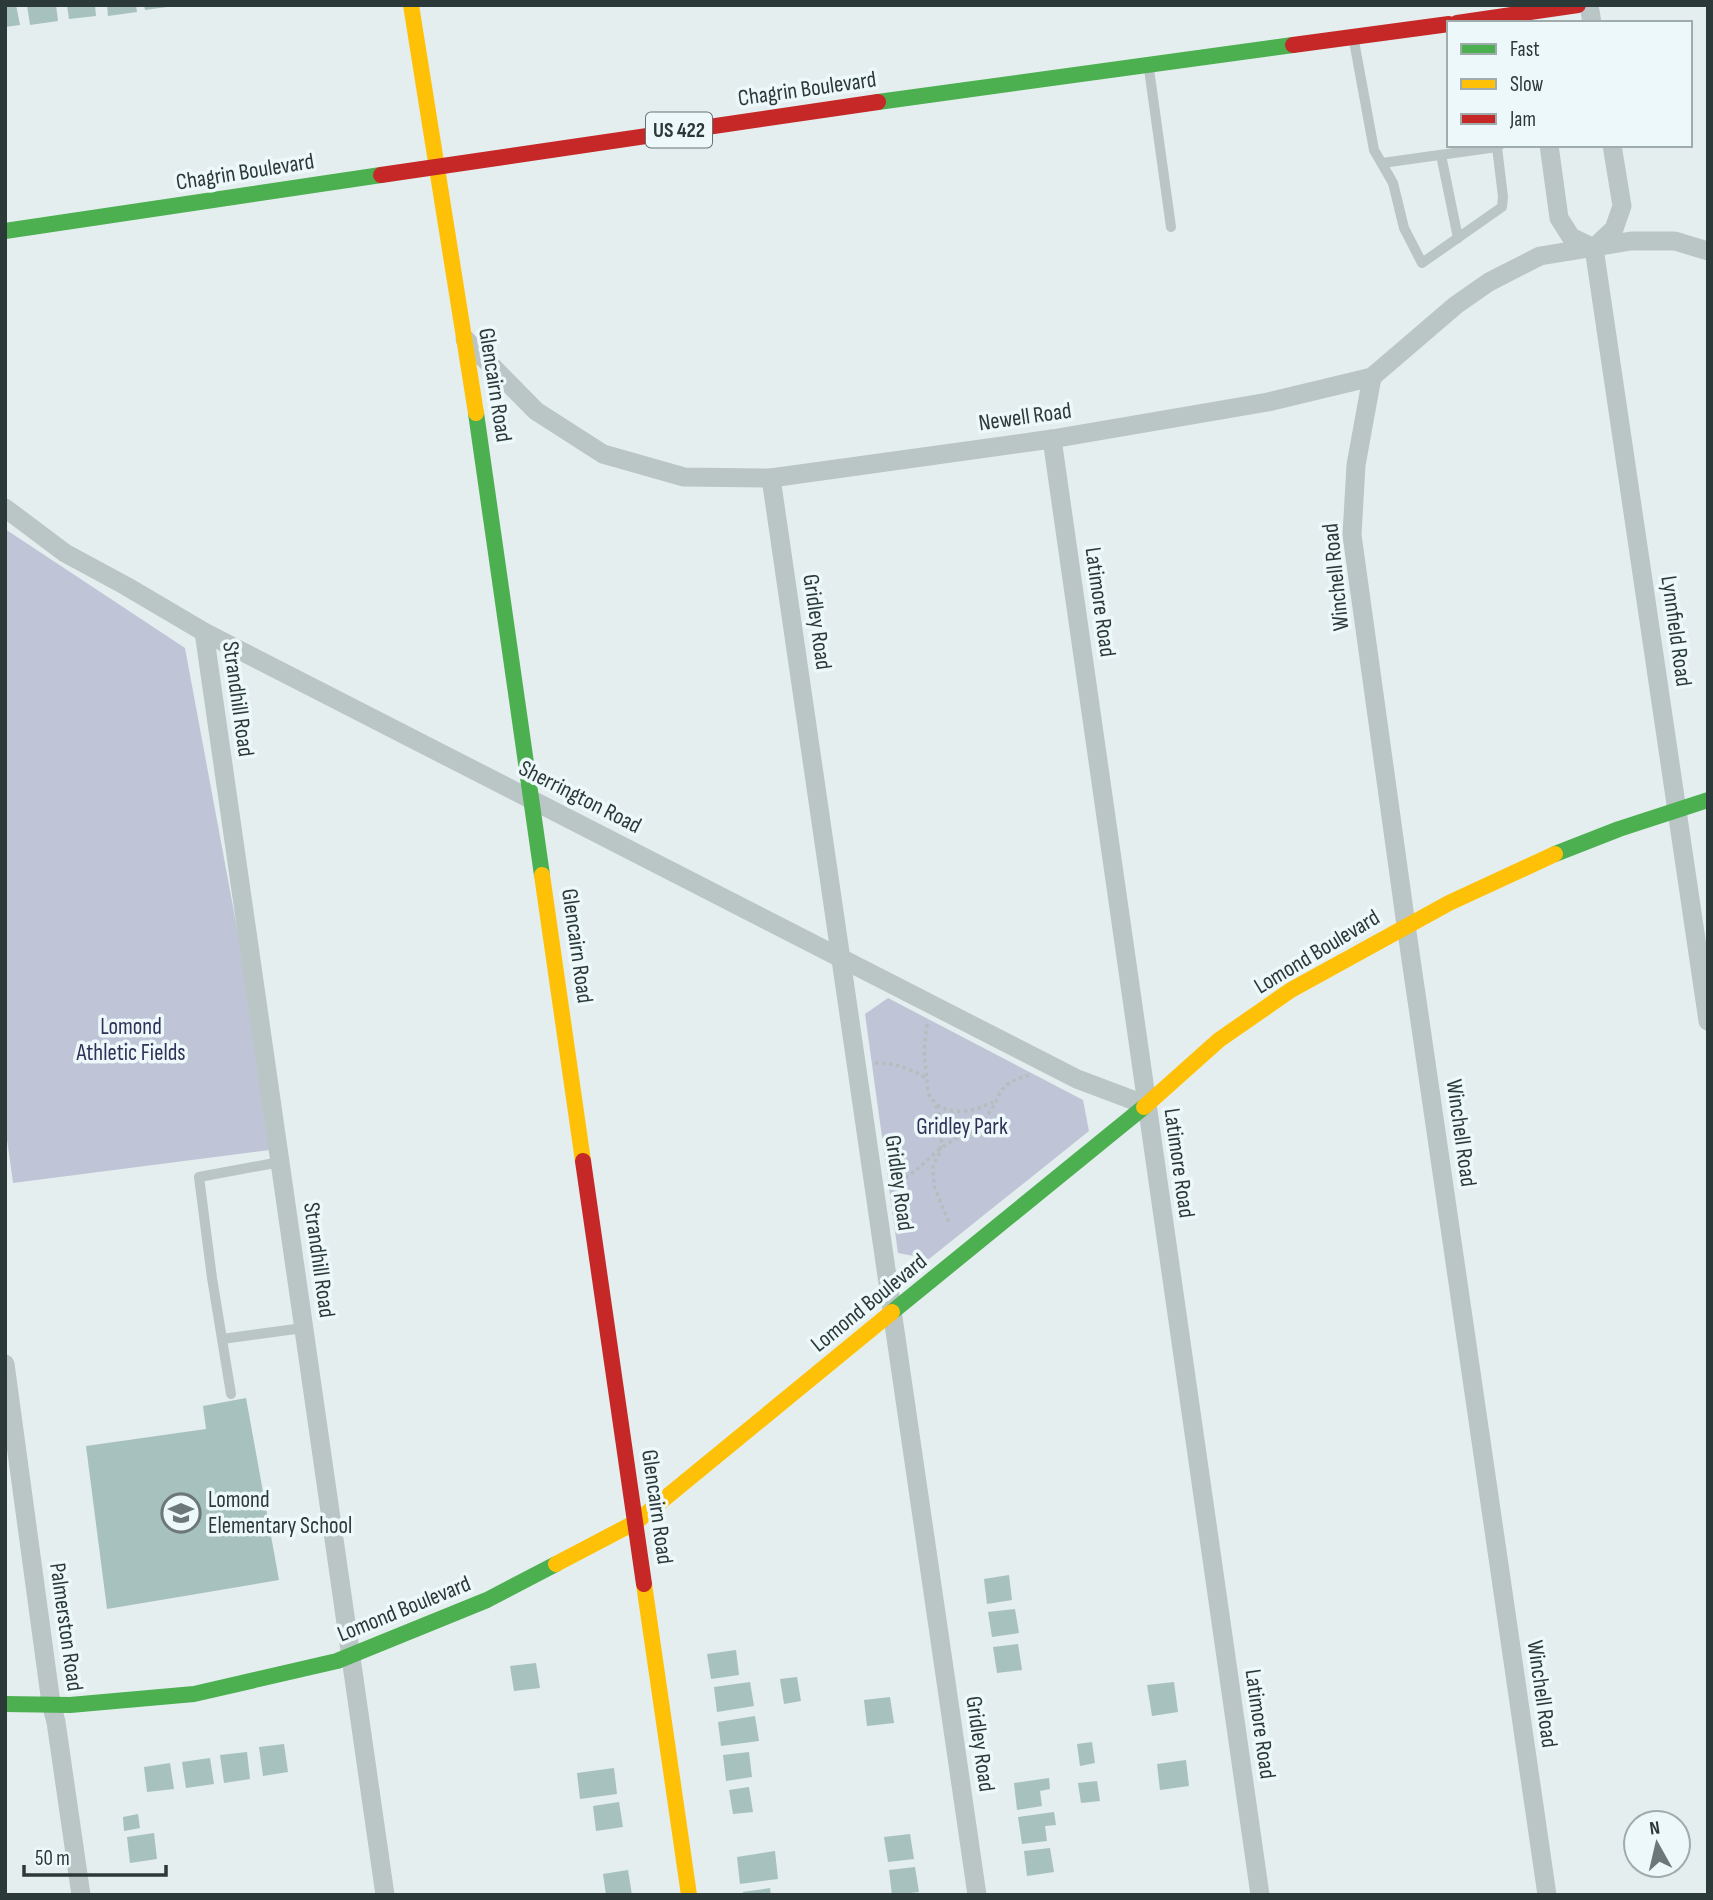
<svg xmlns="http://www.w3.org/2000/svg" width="1713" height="1900" font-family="'Sofia Sans Condensed',sans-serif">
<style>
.green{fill:#bfc5d6}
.building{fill:#a6c1be}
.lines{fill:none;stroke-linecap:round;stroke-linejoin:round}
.path{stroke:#b4bebf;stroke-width:3.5;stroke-dasharray:3.5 3.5;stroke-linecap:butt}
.lane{stroke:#bac5c5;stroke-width:10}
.street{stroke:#bac5c5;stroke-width:19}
.fast{stroke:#4caf50;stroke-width:16}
.slow{stroke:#ffc107;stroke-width:16}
.jam{stroke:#c62828;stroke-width:16}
.labels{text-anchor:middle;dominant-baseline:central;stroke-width:7;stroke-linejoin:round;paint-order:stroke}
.shield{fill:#edf8fa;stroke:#657272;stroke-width:2}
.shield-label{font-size:21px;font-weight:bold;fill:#2b3938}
.street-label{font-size:23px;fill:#2b3938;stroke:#edf8fa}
.park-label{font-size:23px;fill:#2f3157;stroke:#edf8fa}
.poi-label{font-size:23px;fill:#2b3938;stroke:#edf8fa;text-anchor:start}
</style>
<rect width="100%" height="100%" fill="#e4eeef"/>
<g class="green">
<polygon points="5,529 185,648 278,1149 13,1183 5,1125"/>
<polygon points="888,998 1083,1100 1089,1131 929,1259 898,1253 865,1014"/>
</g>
<g class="building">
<polygon points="5,5 16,5 20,25 5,27"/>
<polygon points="27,5 56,5 58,21 30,25"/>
<polygon points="67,5 95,5 96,16 69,19"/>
<polygon points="107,5 136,5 137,12 108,16"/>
<polygon points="144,5 166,5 167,7 145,10"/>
<polygon points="246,1398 279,1580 107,1609 86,1446 206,1429 203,1406"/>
<polygon points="1009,1575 1012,1600 987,1604 984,1579"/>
<polygon points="1015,1609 1019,1633 992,1637 988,1612"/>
<polygon points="1018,1644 1022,1670 997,1673 993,1647"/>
<polygon points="736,1650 739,1675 711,1679 707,1654"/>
<polygon points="536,1663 540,1688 514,1691 510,1666"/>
<polygon points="797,1677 801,1701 784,1704 780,1679"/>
<polygon points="750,1682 754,1706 717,1712 714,1687"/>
<polygon points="1174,1682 1178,1712 1152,1716 1147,1685"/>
<polygon points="890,1697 894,1723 867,1726 864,1700"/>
<polygon points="755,1716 759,1741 721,1746 718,1722"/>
<polygon points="1092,1742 1095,1763 1080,1766 1077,1744"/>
<polygon points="284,1744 288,1772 263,1776 259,1747"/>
<polygon points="247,1752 250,1779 224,1783 220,1755"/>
<polygon points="749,1752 752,1777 726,1781 723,1755"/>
<polygon points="210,1758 214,1784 186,1788 182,1762"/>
<polygon points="1186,1760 1189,1786 1160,1790 1157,1764"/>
<polygon points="170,1763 174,1789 147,1792 144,1767"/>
<polygon points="614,1768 617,1794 580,1799 577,1773"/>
<polygon points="1049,1778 1050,1789 1040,1791 1042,1806 1017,1810 1014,1783"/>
<polygon points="1097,1781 1100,1801 1081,1803 1078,1783"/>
<polygon points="749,1787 753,1812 733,1814 729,1790"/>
<polygon points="619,1802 623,1827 596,1831 593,1806"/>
<polygon points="1054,1812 1056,1825 1045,1826 1047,1841 1022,1844 1018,1817"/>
<polygon points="138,1814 140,1828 124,1831 123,1817"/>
<polygon points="154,1833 157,1859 130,1863 127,1837"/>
<polygon points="910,1834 914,1859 888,1862 884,1837"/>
<polygon points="1050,1848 1054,1872 1027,1876 1024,1851"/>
<polygon points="775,1851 778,1879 740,1884 737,1857"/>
<polygon points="915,1867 919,1892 892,1895 889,1870"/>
<polygon points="628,1870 632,1895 606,1895 603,1874"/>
<polygon points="770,1888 771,1895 743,1895 743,1892"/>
</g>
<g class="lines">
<g class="path">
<polyline points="927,1024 924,1050 928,1093 935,1103 943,1124 940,1152 933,1165 934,1186 949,1223"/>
<path d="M875,1063C894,1063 910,1068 926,1078"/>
<path d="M937,1105C955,1116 975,1111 993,1102"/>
<path d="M892,1183C916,1175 922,1163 940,1149C955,1137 972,1133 985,1118C1005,1095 992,1086 1029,1075"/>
</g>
<g class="lane">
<polyline points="1354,41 1374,150 1393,183 1404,228 1422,263 1502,207 1503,197 1497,147 1500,145"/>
<polyline points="1149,69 1171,227"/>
<polyline points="1441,155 1458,238"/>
<polyline points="1382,163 1497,147"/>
<polyline points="222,1339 303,1328"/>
<polyline points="231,1394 212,1278 199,1177 280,1162"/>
</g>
<g class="street">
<polyline points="1589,5 1592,23"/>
<polyline points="1549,145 1559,218 1571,237 1594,248"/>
<polyline points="1594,248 1708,1021"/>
<polyline points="1594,248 1614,229 1622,206 1612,145"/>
<polyline points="465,339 536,411 603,454 684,477 771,478 1052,439 1268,402 1372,377 1456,305 1489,282 1540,256 1631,241 1675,241 1708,251"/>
<polyline points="1372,377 1356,465 1352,535 1406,925 1547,1895"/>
<polyline points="1052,439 1260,1895"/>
<polyline points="771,478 977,1895"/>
<polyline points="5,508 65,553 126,586 204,632 1077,1079 1146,1105"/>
<polyline points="204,632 385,1895"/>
<polyline points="5,1364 51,1703 56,1722 81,1895"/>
</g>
<g class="fast">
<polyline points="878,102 1293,45"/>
<polyline points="5,231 381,175"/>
<polyline points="476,413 542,875"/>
<polyline points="1555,854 1619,829 1708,800"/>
<polyline points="892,1312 1144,1107"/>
<polyline points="5,1704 70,1705 194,1694 337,1661 487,1600 556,1564"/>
</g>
<g class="slow">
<polyline points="411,5 476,413"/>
<polyline points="542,875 583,1161"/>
<polyline points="1144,1107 1219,1040 1291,990 1449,903 1555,854"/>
<polyline points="556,1564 636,1522 892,1312"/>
<polyline points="644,1584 689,1895"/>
</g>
<g class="jam">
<polyline points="1457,23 1578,5"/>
<polyline points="1293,45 1449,24"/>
<polyline points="381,175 878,102"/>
<polyline points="583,1161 644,1584"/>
</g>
</g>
<defs>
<g id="school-ring" transform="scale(2.0125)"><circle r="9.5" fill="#edf8fa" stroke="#6c7878" stroke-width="1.5"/><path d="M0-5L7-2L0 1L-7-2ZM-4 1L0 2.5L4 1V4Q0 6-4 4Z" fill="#6c7878"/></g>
</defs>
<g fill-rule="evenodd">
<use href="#school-ring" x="181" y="1513"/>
</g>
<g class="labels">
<rect class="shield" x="646" y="112.5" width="66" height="35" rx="5"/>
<g class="shield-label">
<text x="679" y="130">US 422</text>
</g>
<g class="street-label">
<text transform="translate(807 89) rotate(-8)">Chagrin Boulevard</text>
<text transform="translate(245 172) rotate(-9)">Chagrin Boulevard</text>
<text transform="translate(495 385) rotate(81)">Glencairn Road</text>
<text transform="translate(1025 417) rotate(-8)">Newell Road</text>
<text transform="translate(1336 577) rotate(-96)">Winchell Road</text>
<text transform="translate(1100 602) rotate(82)">Latimore Road</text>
<text transform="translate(817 622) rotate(82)">Gridley Road</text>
<text transform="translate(1676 631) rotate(82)">Lynnfield Road</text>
<text transform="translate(238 699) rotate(82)">Strandhill Road</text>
<text transform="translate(580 797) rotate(27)">Sherrington Road</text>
<text transform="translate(577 946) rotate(82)">Glencairn Road</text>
<text transform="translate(1317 952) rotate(-31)">Lomond Boulevard</text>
<text transform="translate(1461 1133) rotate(82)">Winchell Road</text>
<text transform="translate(1179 1163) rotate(82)">Latimore Road</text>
<text transform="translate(899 1183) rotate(82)">Gridley Road</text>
<text transform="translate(319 1260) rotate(82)">Strandhill Road</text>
<text transform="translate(869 1303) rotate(-39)">Lomond Boulevard</text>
<text transform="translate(657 1507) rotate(82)">Glencairn Road</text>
<text transform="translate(404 1609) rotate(-22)">Lomond Boulevard</text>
<text transform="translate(66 1627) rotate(82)">Palmerston Road</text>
<text transform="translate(1542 1694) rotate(82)">Winchell Road</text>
<text transform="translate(1260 1724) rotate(82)">Latimore Road</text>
<text transform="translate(980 1744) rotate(82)">Gridley Road</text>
</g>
<g class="park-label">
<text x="131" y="1027">Lomond<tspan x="131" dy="26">Athletic Fields</tspan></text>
<text x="962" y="1127">Gridley Park</text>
</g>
<g class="poi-label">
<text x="208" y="1500">Lomond<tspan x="208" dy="26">Elementary School</tspan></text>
</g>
</g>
<rect width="1713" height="1900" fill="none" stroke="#2b3938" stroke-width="14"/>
<rect x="1447" y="21" width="245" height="126" fill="#edf8fa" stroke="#9facac" stroke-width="2"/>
<rect x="1461" y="44" width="35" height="10" fill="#4caf50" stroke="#9facac" stroke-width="2"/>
<text x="1510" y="56" font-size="21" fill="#2b3938">Fast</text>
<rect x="1461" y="79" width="35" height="10" fill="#ffc107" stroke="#9facac" stroke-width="2"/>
<text x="1510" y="91" font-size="21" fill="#2b3938">Slow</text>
<rect x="1461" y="114" width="35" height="10" fill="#c62828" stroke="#9facac" stroke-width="2"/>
<text x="1510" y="126" font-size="21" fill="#2b3938">Jam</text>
<g transform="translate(1657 1844) rotate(352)"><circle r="33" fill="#edf8fa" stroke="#9facac" stroke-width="2"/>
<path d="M0-5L12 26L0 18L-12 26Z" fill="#6c7878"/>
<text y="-10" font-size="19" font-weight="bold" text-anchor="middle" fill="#2b3938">N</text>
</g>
<path d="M24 1865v10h142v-10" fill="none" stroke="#2b3938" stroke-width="3.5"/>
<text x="35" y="1865" font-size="21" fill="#2b3938" stroke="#edf8fa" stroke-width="5" paint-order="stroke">50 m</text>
</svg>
